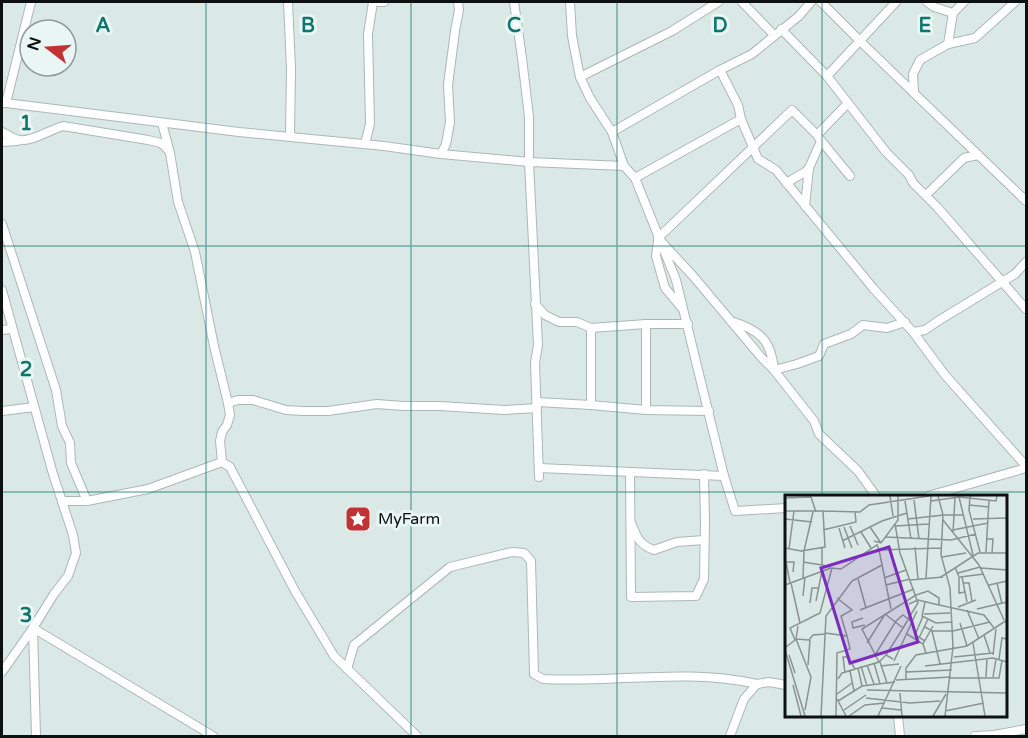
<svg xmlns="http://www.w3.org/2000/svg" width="1028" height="738" font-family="'Varela Round',sans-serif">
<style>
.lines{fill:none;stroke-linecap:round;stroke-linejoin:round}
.minor-casing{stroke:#abb9b5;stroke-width:10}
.minor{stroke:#fff;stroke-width:8}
.grid{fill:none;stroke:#0f766e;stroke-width:1.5;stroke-opacity:0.55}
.labels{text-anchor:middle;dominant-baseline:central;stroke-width:6;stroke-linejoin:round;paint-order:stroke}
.poi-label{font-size:16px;fill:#0d1110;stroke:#e9f6f3;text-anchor:start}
.inset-road{fill:none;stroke:#899390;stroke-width:1.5}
.view{fill:#7b2cbf;fill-opacity:0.15;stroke:#7b2cbf;stroke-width:3}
.inset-edge{fill:none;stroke:#0d1110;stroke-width:3}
.grid-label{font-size:20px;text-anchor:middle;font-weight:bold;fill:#0f766e;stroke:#e9f6f3;stroke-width:6;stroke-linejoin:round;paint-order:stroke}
</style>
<rect width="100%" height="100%" fill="#dbe9e6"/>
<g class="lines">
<g class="minor-casing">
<g id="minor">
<polyline points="288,2 291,68 290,136"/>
<polyline points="373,2 384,2"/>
<polyline points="514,2 522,58 529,117 529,162 538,345 535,363 539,477"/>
<polyline points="570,2 572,36 580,77 590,98 612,132 624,166 635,178 676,280 724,476 735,511 786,508"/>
<polyline points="742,2 774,35"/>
<polyline points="811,2 799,16 752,54 720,70 738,105 741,119 758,159 776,170 873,288 913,332 945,375 1026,466"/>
<polyline points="821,2 860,41 1026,201"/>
<polyline points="927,2 934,7 953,13 964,2"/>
<polyline points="781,29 827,76 886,152 909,175 913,183 938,208 1026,309"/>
<polyline points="948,44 953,13"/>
<polyline points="827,76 896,2"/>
<polyline points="580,77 672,31 718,2"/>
<polyline points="914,93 913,74 920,60 948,44 975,38 1015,2"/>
<polyline points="2,103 6,103 31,2"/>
<polyline points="6,103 239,132 384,146 441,154 529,162 624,166"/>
<polyline points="848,103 817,135 792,110 658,238 693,276 761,357 774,370 814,421 819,434 858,471 876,496"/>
<polyline points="162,123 170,153 178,202 195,252 214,346 228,403 230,415 227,425 222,432 220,441 222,462 230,467 295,591 334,656 417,736"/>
<path d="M2,132C7,134 14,140 20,140C31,142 52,129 63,126L148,140L161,143L168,150"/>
<polyline points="612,132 720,70"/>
<polyline points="819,138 850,176"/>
<polyline points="2,142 17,141"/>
<polyline points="365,144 370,124 368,34 373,2"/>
<polyline points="441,154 446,144 450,122 448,85 455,31 459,10 458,2"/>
<polyline points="635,178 741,119"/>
<polyline points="786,183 805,172 809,168 821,141"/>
<polyline points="926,195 964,158 978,155"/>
<polyline points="805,206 809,168"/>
<polyline points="2,224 56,390 62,426 70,443 71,463 87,501"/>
<polyline points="658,241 656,256 665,288 682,308"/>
<polyline points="2,290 53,474 73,535 76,553 68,576 54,594 33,628 213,736"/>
<polyline points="535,304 545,315 559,322 577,322 591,328 646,324 688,324"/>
<path d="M731,321C759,330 771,339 774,370L797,364L819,356L824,344L851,334L863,325L887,328L905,322"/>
<polyline points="646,324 646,410"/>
<polyline points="2,330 12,329"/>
<polyline points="913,332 925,330 938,321 1015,274 1026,262"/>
<polyline points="537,402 591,405 646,410 709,411"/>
<polyline points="228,403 238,400 253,400 286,410 303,411 328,411 377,404 403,406 440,406 504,410 537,408"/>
<polyline points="591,405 591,328"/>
<polyline points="2,411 34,407"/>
<polyline points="539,468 724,476"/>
<polyline points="630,472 631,597 696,596 704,579 705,521 704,474"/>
<polyline points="928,496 1026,468"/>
<polyline points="62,501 87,501 148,489 222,462"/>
<path d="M632,525C637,538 640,545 654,550L677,542L704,540"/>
<polyline points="33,628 36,736"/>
<path d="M347,669L354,645L450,567L512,552L524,553L531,561L534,674L543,679C614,683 686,668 757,684"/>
<polyline points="2,672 33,628"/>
<polyline points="898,716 900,736"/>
<polyline points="730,736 744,699 757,684 769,682 786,685"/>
<polyline points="975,736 994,735 1026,729"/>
</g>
</g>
<use href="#minor" class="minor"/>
</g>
<path class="grid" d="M206,2V736M411,2V736M617,2V736M822,2V496M2,246H1026M2,492H1026M822,716V736"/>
<defs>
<g id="sight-square" transform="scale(1.35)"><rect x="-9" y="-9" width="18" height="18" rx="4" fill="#c23235" stroke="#e9f6f3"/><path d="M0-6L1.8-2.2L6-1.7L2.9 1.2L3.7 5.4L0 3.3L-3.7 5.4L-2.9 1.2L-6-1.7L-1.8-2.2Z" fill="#fff"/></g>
</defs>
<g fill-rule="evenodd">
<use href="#sight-square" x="358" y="519"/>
</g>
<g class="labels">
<g class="poi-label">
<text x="378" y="519">MyFarm</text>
</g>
</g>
<g transform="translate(785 495)">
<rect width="222" height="222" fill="#dbe9e6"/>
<path class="inset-road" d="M105,1L108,21M185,1L184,15L195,57M174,2L188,60M0,3L26,2L31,17M129,5L134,44M120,6L126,44M146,6L174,2L211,6L212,1M184,10L204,12M0,16H38L40,52L16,56L0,53M38,16L75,17L84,10L144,1M0,24L27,27M123,24L158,20L153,1M188,24L222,23M158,25L194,70L219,125M110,29L115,58L133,108M65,31L73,50M110,31L144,29M59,32L67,53M85,32L96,48M54,33L60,53M38,35L71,27L70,17M168,35L203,28M76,37L86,53M168,37L170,3M100,42L166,45L191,39M201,44H208L207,58M57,46L97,26L122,18M89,46L96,48L113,25V1M130,52L133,84M37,53V70L46,72M4,54L9,16M94,55L106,114M19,56L28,17M201,57L204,5M157,62L181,58M1,67L5,88M1,67H9L8,77M18,67L37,70M170,72L174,82V98L180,97M196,73L222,75M173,78L195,72M156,82L193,58H222M175,82L199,79M177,82L182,107M18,83L19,56M99,83L121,75M141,83L146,1M73,84L81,113M125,85L158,82M6,88L15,128M178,88H184L187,106M212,88L217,109M0,90L46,73M101,90L125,84M204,90L222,86M18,101L20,82M52,103L67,115L56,121L62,141M31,106L37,76M140,107L137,121L151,128L166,127M25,108L27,93H33M124,109L133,105L154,110M173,112L191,105M192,114L222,107M75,115L129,94M182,115L194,144M139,119L165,118M138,121L130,140L140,146M78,123L67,127L68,133L80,130M123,124L133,108M175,128L182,151M13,131L11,144L26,182L20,215M140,132L147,136H168M147,136L155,169M168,136L205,127M40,138L62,141L65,154L52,158L51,221M122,139L138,149M199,140L205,158M134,143L143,124M11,144L24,145L28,140L40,139M82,148L100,119L118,133M188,148L200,221M1,152L10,145L5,133L35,118L47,73L56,74L92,50L94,55L156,53M168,152L165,93L156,60L158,20H178M0,155L20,221M141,158L138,149L148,131M4,160L10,178M90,160L111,126L118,120L127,127M208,160L211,134M169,162L208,158M108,164L101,160L123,125M214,164L217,143L222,144M109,166L132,116M94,167L77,134L131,100L143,96L154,103V110L199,120L209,133M95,167L102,188M89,168L95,189M23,170L25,145M82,170L89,189M76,171L82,191M96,171L114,169M140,171L208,163L222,167M73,173L77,191M65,176L69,196M121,177L167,175M60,178L58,162H63L70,174M201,182L202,164M208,182L211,164M165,183H214L217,165M53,184L57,178L94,167L101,160M111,185L166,182M121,185V173L131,160L182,151L222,125M8,190L16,221M82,195L222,198M115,198L117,221M52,199L67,188M81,203L125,208L155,206M52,204L61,221M53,206L77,191L110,187M97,213L116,215M59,215L81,200M160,216L199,208M36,221L41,121L67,86L97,70M64,221L80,210L100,208M93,221L116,171M148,221L161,199M160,221L168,152"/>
<path class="view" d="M104,52L133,147L65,168L36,73Z"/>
<rect width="222" height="222" class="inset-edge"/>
</g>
<g class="grid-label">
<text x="103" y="32">A</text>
<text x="308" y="32">B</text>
<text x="514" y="32">C</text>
<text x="720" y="32">D</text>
<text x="925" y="32">E</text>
<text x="26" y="130">1</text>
<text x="26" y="376">2</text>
<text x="26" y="622">3</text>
</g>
<rect width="1028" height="738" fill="none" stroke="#0d1110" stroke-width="6"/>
<g transform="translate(48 48) rotate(287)"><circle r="28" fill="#e9f6f3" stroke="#919a98" stroke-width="1.5"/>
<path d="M0-4.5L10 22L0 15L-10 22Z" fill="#c23235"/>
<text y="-9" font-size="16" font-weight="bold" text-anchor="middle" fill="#0d1110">N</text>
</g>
</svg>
